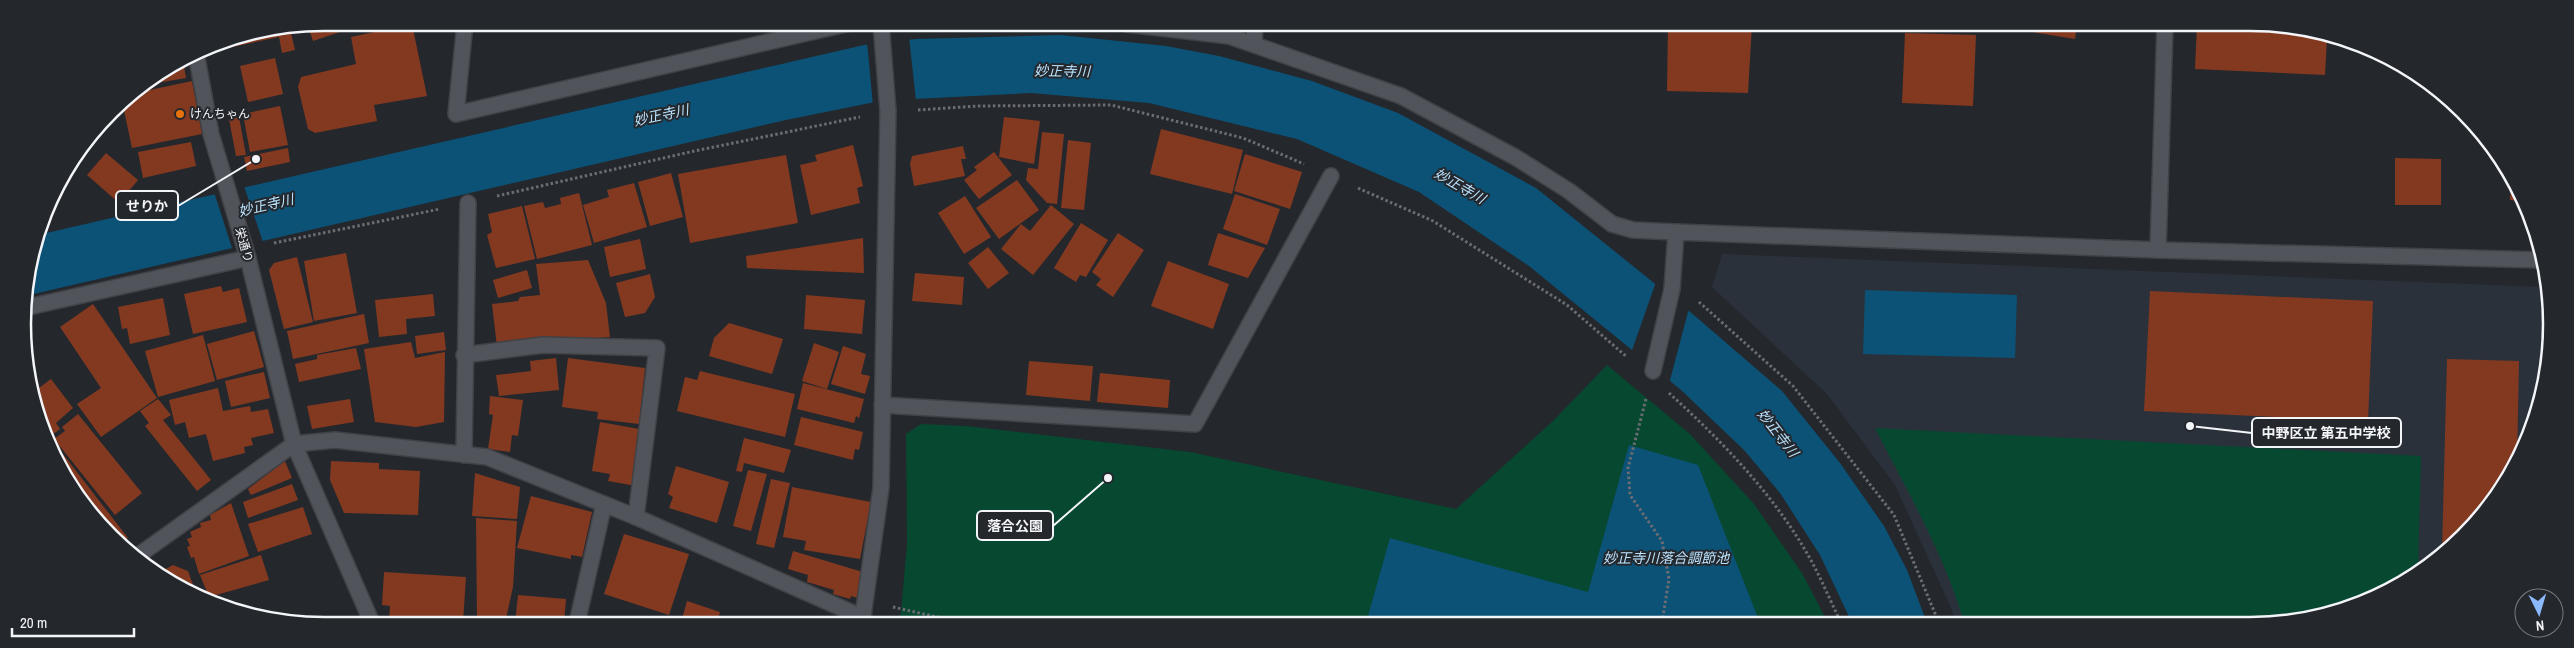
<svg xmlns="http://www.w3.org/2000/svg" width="2574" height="648" font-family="'Archivo Narrow','Noto Sans JP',sans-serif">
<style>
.built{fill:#2b313b}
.green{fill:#074830}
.water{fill:#0c5276}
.pier{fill:#24272c}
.building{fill:#833920}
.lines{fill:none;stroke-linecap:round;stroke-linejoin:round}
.service-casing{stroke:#404247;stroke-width:18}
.minor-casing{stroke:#404247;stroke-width:18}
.path{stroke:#6b6d72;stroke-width:3;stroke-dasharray:2.5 2.5;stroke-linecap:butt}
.service{stroke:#51555b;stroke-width:15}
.minor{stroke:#51555b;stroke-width:15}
.food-dot{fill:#e8710a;stroke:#24272c;stroke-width:2}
.labels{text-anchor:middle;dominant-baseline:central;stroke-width:4;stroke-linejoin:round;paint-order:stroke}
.poi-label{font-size:12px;fill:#f3f5f9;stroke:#24272c;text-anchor:start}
.street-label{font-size:12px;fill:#f3f5f9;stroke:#24272c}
.water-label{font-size:14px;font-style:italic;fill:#bae2fd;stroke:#24272c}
.rim{fill:none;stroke:#f3f5f9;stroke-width:2.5}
.leader{fill:none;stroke:#f3f5f9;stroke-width:2}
.callout-dot{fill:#f3f5f9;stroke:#24272c;stroke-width:2}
.callout{fill:#24272c;stroke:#f3f5f9;stroke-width:2}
.callout-label{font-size:14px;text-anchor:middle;font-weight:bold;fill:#f3f5f9}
</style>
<rect width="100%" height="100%" fill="#24272c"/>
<polygon class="built" points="1722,254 2544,287 2549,364 2520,458 2463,537 2383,595 2289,623 1956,623 1951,608 1895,485 1827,394 1712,287"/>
<g class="green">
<polygon points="1607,365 1690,434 1754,504 1802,573 1828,623 897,623 901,613 907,542 906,434 921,424 966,426 1190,452 1456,509 1553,421"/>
<path d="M1875,428L2421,456L2418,570L2383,595L2289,623H1964C1945,555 1907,491 1875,428Z"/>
</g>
<g class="water">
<polygon points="1061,35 1166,46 1219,56 1312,81 1398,113 1536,188 1695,316 1782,391 1840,463 1884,526 1907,570 1927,623 1852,623 1820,555 1780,493 1744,450 1681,390 1529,266 1419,192 1297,139 1149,103 1031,93 915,99 870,103 786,120 25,296 42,234 864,45 916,39"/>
<polygon points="1865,290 2017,295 2015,358 1863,354"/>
<polygon points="1629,445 1698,465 1760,623 1366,623 1390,538 1588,592"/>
</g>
<g class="pier">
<polygon points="909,37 916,101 873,106 867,42"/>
<polygon points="244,186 264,245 233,251 214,192"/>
<polygon points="1656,282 1689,308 1669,384 1631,353"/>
</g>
<g class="building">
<polygon points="324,22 367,23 313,41 308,26"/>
<polygon points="412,24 427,96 374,105 377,121 315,133 308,129 298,87 301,77 356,64 351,37"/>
<polygon points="1668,24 1752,24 1748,93 1667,91"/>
<polygon points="1989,25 2077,25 2075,39"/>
<polygon points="2197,25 2290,25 2327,38 2325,75 2195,69"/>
<polygon points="290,29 295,50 282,53 279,37 213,51 212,45"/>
<polygon points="1905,33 1976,35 1973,106 1902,103"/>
<polygon points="275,58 283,94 248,102 240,66"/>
<polygon points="183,61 186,78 145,85"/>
<polygon points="192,81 202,134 132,148 122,101 125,98 131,94"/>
<polygon points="280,106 288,145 250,152 243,114"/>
<polygon points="239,117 246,155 236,156 229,119"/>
<polygon points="1004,117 1040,121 1034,164 999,157"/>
<polygon points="1161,129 1243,150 1232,194 1150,174"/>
<polygon points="1042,132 1064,134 1057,204 1047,203 1026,180 1028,168 1038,169"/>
<polygon points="1068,140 1091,143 1084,210 1061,208"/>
<polygon points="191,142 196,166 143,178 138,152"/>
<polygon points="853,145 863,186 857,188 860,203 811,215 800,165 817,161 815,155"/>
<polygon points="963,146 966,159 961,159 965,176 914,186 910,164 912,156"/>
<polygon points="288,148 290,162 247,171 244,157"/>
<polygon points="994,152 1012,175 979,199 964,180 977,170 974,167"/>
<polygon points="106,153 138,180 119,203 87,175"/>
<polygon points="1245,154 1302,172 1290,209 1234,191"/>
<polygon points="786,155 798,223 690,243 678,174"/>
<polygon points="2395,158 2441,159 2441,205 2395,205"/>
<polygon points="671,173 683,217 650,226 638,182"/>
<polygon points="1017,180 1039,210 999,239 976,208"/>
<polygon points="634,183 647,227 594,243 583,205 609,197 607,190"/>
<polygon points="2511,184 2519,201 2510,200"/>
<polygon points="579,193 592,245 537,259 524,206 543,202 545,208 561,204 560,198"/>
<polygon points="1235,194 1280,209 1267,245 1223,229"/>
<polygon points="965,196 991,237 964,254 938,213"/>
<polygon points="1051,205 1074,224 1033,275 1001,249 1021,224 1030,231"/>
<polygon points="522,206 535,259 496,268 487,235 492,232 488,214"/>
<polygon points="1081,223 1108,240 1086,277 1080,275 1076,282 1054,268"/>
<polygon points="1118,233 1144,250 1113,297 1096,285 1101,279 1092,272"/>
<polygon points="1218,233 1265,248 1248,278 1208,265"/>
<polygon points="863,238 864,273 747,268 746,256"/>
<polygon points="640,239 646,269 610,277 604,247"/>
<polygon points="988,247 1009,273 988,289 968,263"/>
<polygon points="346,253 357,313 314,321 304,261"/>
<polygon points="297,257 313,322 284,329 269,270 274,263"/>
<polygon points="588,260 606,303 610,337 497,347 492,304 518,301 520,297 540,295 536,264"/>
<polygon points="1168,261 1229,284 1213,329 1151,306"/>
<polygon points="527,270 532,288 498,298 493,280"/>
<polygon points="915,273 964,277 962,305 912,301"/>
<polygon points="650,274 655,297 645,313 625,317 616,283"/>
<polygon points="221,286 223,292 239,288 247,322 193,334 184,294"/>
<polygon points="2150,291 2373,301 2368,421 2144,411"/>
<polygon points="433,294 435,316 406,319 407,334 379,337 375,300"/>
<polygon points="806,295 865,300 862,334 804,329"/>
<polygon points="163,298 170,335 130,344 127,328 122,329 118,307"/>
<polygon points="93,304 157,398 101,437 77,404 101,388 60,327"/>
<polygon points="364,314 369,343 293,359 287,331"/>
<polygon points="729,323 783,339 772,374 709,356 714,338"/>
<polygon points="254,331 264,367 217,380 207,344"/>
<polygon points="444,332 446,350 417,354 415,336"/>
<polygon points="203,335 215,381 158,397 145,351"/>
<polygon points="411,342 415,358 445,352 444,422 416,427 375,422 364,349"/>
<polygon points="814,343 839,352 827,389 802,381"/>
<polygon points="843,346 866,354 861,374 870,376 865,394 831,384"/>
<polygon points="356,348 361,369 299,382 295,364 317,359 317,355"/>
<polygon points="556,358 559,390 499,396 496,375 531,371 530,361"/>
<polygon points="568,358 645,368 639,424 597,419 598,412 562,407"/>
<polygon points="2447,359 2519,361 2517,463 2463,537 2442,552"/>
<polygon points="1029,361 1093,366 1090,401 1026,395"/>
<polygon points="700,371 795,394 785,437 677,411 685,377 697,380"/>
<polygon points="264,372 270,398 231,407 225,381"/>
<polygon points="1100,373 1170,380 1168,408 1097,402"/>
<polygon points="51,379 73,408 56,423 60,429 48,438 38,421 35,391"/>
<polygon points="803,383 864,399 859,418 856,416 854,423 797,409"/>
<polygon points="218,388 223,411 250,406 251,412 268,409 274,433 251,438 253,445 244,447 245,453 213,461 206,434 189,438 185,422 175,425 169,400"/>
<polygon points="490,396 523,400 518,436 512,435 510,452 488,449 493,415 489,414"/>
<polygon points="158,399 171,415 163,420 211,480 197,491 145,426 149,423 140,411"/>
<polygon points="350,399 354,422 312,429 307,406"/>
<polygon points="78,414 142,493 115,515 54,439 65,431 62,427"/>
<polygon points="801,417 863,432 859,450 855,449 853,460 794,445"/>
<polygon points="600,422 639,429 636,486 608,481 610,474 592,471"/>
<polygon points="744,438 791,450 784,473 744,463 742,472 736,471"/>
<polygon points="63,454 128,538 123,541 85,508 58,458"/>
<polygon points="285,461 292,478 251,495 248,489"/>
<polygon points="331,461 379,463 379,469 420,471 418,515 344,513 330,480"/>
<polygon points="676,466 729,482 717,523 669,508 673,497 668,494"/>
<polygon points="748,470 767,474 751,531 733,526"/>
<polygon points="475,473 520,487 517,519 472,516"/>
<polygon points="771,479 790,483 774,548 756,544"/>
<polygon points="292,484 298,500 248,518 243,502"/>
<polygon points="792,487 871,502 860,559 804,550 806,541 783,537"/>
<polygon points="531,496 592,512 582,557 571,555 571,559 517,548"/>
<polygon points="231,503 249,556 199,574 194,557 191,558 187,547 190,546 187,539 192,537 190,532 201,527 200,523 211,520 210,515"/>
<polygon points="303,507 312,534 258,552 248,524"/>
<polygon points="476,518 517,521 513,587 505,623 477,623"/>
<polygon points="624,534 689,554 669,615 604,594"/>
<polygon points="793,551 866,573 858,598 851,596 850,599 833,594 834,590 807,582 808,575 788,569"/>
<polygon points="261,555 269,580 209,597 200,575"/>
<polygon points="173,565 188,571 196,593 174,585 159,573"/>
<polygon points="384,572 466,577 463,623 389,621 390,606 382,605"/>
<polygon points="518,595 566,599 564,623 515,623"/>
<polygon points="687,601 720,612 717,623 681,623"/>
</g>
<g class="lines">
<g class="service-casing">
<g id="service">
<polyline points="24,308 248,258"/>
<polyline points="464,355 543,345 657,348 636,517"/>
<polyline points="139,555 294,444"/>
</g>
</g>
<g class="minor-casing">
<g id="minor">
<polyline points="465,23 456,114 850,23"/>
<polyline points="1127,24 1229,36 1401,96 1515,157 1569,191 1612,224 1633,230 1676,232"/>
<polyline points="1254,44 1255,24"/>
<polyline points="196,53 211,134 248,258 294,444 372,623"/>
<polyline points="2158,250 2165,25"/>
<polyline points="1653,371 1672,289 1676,232 2158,250 2542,260"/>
<polyline points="882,405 1195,424 1331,176"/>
<polyline points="294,444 335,440 487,457 636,517 864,618"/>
<polyline points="464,455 468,203"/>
<polyline points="577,623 604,504"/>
<polyline points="862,623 881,488 888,111 881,23"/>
</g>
</g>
<g class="path">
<polyline points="918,110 978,106 1111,105 1243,138 1304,164"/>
<polyline points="1358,188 1433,221 1567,305 1627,357"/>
<polyline points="497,196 690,152 860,117"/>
<polyline points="274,243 440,209"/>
<polyline points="1699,302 1793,386 1894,515 1939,623"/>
<path d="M1669,393C1724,443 1778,499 1813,564C1823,583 1832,604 1841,623"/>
<polyline points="1646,399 1628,468 1630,495 1662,541 1669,579 1662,623"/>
<polyline points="893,607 937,617 986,623"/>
</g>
<use href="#service" class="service"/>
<use href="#minor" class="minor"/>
</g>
<circle class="food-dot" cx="180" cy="114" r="5"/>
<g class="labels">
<g class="poi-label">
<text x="190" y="114">けんちゃん</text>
</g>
<g class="street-label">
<text transform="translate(244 245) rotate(74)">栄通り</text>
</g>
<g class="water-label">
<text transform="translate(1062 71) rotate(1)">妙正寺川</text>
<text transform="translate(661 115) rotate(-12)">妙正寺川</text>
<text transform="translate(1460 186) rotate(30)">妙正寺川</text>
<text transform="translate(266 205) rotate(-13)">妙正寺川</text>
<text transform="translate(1778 433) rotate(52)">妙正寺川</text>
<text x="1666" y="558">妙正寺川落合調節池</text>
</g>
</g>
<path d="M0 0H2574V648H0ZM324 31H2250A293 293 0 0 1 2543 324V324A293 293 0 0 1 2250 617H324A293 293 0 0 1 31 324V324A293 293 0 0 1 324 31Z" fill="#24272c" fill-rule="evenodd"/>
<path class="rim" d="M324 31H2250A293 293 0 0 1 2543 324V324A293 293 0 0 1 2250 617H324A293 293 0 0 1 31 324V324A293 293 0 0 1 324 31Z"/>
<path class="leader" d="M256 159L178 206M2190 426L2252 433M1108 478L1053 526"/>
<g class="callout-dot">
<circle cx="256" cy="159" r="5"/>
<circle cx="2190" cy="426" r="5"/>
<circle cx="1108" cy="478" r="5"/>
</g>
<g class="callout">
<rect x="116" y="191" width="62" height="29" rx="5"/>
<rect x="2252" y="418" width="149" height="29" rx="5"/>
<rect x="977" y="511" width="76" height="29" rx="5"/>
</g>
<g class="callout-label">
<text x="147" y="211">せりか</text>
<text x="2326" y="438">中野区立 第五中学校</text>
<text x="1015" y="531">落合公園</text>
</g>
<g transform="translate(2539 613) rotate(175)"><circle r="24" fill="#24272c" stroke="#77797e"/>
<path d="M0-4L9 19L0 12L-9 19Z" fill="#8cb9fc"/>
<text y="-8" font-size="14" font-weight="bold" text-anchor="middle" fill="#f3f5f9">N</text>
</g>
<path d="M12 628v8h122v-8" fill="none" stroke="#f3f5f9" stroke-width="2.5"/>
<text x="20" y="628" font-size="15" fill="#f3f5f9" stroke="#24272c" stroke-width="4" paint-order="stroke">20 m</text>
</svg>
